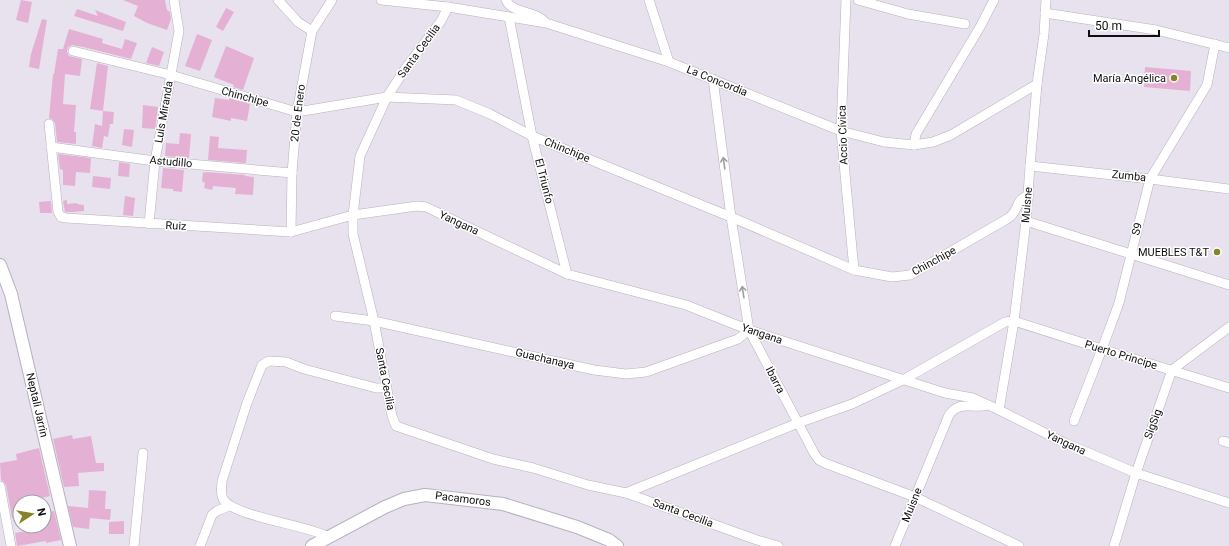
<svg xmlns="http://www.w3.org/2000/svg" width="1229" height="546" font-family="Roboto,sans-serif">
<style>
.building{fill:#e4b1d4}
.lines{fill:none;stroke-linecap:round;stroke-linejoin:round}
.street-casing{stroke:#b6b1bc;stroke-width:10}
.secondary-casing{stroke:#b6b1bc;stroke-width:14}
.street{stroke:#fff;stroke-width:9}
.secondary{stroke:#fff;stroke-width:12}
.oneway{stroke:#9f9fa0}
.poi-dot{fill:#85832b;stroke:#fff;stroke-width:1.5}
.labels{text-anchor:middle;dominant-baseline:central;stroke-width:3;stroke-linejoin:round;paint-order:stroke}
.street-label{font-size:11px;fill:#0f0e11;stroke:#fff}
.poi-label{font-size:11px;fill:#0f0e11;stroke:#fff;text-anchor:end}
</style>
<rect width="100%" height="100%" fill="#e7e2ed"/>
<g class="building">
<polygon points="21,0 32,2 28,23 16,20"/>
<polygon points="123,0 165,0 167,10 170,12 171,19 167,30 147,23 134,16 138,6"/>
<polygon points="226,8 234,12 223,31 216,27"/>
<polygon points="77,9 98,16 95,10 126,22 123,31 74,16"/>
<polygon points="42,19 47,20 39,69 29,67 31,54"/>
<polygon points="69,29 103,39 102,43 122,49 125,39 137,43 131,59 83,47 72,45 68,47 67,52 69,56 82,59 80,76 65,74 63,104 76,105 74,132 76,132 76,144 57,142 55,123 52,119 49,118 53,74 54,74 58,49 63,49"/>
<polygon points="197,34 212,40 200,71 185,66"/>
<polygon points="226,46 254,58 243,90 233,87 234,85 214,77"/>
<polygon points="152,47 164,52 159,66 146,63"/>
<polygon points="97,63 108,66 103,111 90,109"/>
<polygon points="1145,67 1191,71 1190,91 1144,87"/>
<polygon points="215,98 229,100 229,98 250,104 247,121 231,118 231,121 212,117"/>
<polygon points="143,105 158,107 155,129 142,128"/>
<polygon points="103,111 114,112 113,124 110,124 108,137 104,136 102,148 92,146 95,124 102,126"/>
<polygon points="124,129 134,130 132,147 122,145"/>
<polygon points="180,133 191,134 189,158 165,156 166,143 179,144"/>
<polygon points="210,136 219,137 218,148 247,150 246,163 208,160"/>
<polygon points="58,154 91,158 90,173 76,172 75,186 63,185 63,170 60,169"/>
<polygon points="119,162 130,164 129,177 118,176"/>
<polygon points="163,168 184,170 182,192 173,191 173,189 161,188"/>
<polygon points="203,172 206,173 206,172 245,175 245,176 254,177 253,195 235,194 236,188 213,186 212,190 204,188 205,183 202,181"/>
<polygon points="93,176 111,178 110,189 92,187"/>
<polygon points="125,196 135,198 133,216 123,215"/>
<polygon points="67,200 67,204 77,203 77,204 84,205 84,211 73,212 65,212 63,201"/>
<polygon points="51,201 52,213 40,213 39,202"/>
<polygon points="72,435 73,439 91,436 96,463 104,463 104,471 78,473 79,486 64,487 53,439"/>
<polygon points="39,448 50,496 42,498 43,502 20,502 20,517 12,518 6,485 1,480 0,463 17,460 16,454"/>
<polygon points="89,490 106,491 105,509 111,509 110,520 90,518 89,529 73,527 68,506 88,508"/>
<polygon points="54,511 61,540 46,543 46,541 17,546 15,533 43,528 44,513"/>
<polygon points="124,521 124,534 109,534 109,522"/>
</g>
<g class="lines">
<g class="street-casing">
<g id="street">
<polyline points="278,0 298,22 312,31"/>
<polyline points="381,0 448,7 546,23 669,62 841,131 884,142 914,145 933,142 951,135 1037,84"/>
<path d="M506,0C512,14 535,10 545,22"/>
<polyline points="649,0 669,62"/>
<polyline points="846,0 841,131 854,270"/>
<polyline points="858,0 908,14 965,24"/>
<polyline points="448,7 441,21 405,69 387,97 360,156 353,215 353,234 374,321 392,416 396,426 493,459 533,468 588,485 626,493 757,540 778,546"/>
<polyline points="1045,13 1156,30 1229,48"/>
<polyline points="509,17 532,136 567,274"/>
<path d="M73,51L171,75L297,112L387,97L456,100L490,114L532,136L731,217L854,270L892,277L910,275L1007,219C1020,212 1015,197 1029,196"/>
<polyline points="713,79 731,217 749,330 814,453 819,460 827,464 915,497 1019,546"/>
<polyline points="49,124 58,212 61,217 66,218 291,232 353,215 417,206 426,207 567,274 686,305 749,330 945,393 973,398 999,410 1065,443 1136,473 1229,503"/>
<polyline points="914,145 916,134 980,27 994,0"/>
<polyline points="51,147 155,161 292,173"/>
<polyline points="1030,166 1150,179 1229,189"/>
<polyline points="1026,221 1229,285"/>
<polyline points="149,224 155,161 179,31 174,0"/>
<polyline points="291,232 292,173 297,112 312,31 332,0"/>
<polyline points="335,316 374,321 594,370 626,374 646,372 738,339 749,330"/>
<polyline points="999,410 1014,321 1026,221 1030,166 1037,84 1044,34 1046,0"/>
<polyline points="1074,421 1102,349 1119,303 1150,179 1207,85 1215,44"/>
<polyline points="1223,441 1229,443"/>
<polyline points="0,486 11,546"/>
<polyline points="626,493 798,423 852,404 903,380 1005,322 1014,321 1102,349 1229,388"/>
<path d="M329,537C309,525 233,517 223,499C220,493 222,488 222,481L247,403L262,365L269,361L286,362L304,369L376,388H387"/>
<polyline points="134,546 143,453"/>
<polyline points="200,546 212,515 217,511 229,506"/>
<path d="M895,546L949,415C961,399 971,410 988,405"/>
<polyline points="1114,546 1136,473 1172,370 1229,327"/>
</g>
</g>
<g class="secondary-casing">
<g id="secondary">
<polyline points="0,265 11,294 70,546"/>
<polyline points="312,546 385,507 404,499 425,495 503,504 577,527 609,540 617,546"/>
</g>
</g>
<use href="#street" class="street"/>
<use href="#secondary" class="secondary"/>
</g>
<defs><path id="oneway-shaft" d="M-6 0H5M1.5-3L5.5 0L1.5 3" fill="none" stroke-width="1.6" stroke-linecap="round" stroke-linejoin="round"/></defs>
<g class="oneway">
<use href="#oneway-shaft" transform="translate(724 163) rotate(-98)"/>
<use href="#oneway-shaft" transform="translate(743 292) rotate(-99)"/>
</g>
<g class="poi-dot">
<circle cx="1174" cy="78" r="4"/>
<circle cx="1217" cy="252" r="4"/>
</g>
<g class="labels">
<g class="street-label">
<text transform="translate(419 51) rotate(-54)">Santa Cecilia</text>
<text transform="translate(717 81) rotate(22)">La Concordia</text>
<text transform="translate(245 97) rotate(15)">Chinchipe</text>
<text transform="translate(164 112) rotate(-80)">Luis Miranda</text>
<text transform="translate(298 113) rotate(-83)">20 de Enero</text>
<text transform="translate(843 135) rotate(-92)">Accio Cívica</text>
<text transform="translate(567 150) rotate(22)">Chinchipe</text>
<text transform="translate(171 162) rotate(5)">Astudillo</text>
<text transform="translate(1129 176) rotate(6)">Zumba</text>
<text transform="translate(544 181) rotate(76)">El Triunfo</text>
<text transform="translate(1027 205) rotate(-85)">Muisne</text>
<text transform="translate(459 223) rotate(25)">Yangana</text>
<text transform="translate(176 226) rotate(3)">Ruiz</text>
<text transform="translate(1137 229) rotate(-75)">S9</text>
<text transform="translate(934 261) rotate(-29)">Chinchipe</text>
<text transform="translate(762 334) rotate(19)">Yangana</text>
<text transform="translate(1121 355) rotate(17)">Puerto Principe</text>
<text transform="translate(545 359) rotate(13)">Guachanaya</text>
<text transform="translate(385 379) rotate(79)">Santa Cecilia</text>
<text transform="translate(775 380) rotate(62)">Ibarra</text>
<text transform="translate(37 405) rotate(77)">Neptali Jarrin</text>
<text transform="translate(1153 424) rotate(-70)">SigSig</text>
<text transform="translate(1066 443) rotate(25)">Yangana</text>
<text transform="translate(463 499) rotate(7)">Pacamoros</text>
<text transform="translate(912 505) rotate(-68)">Muisne</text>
<text transform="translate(683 513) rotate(20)">Santa Cecilia</text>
</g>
<g class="poi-label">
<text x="1166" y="78">María Angélica</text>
<text x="1209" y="252">MUEBLES T&amp;T</text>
</g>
</g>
<g transform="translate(32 514) rotate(78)"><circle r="19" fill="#ffffff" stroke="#9f9fa0"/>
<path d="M0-3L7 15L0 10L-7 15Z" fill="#85832b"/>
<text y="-6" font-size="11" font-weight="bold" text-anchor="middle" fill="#0f0e11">N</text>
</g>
<path d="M1089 30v6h70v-6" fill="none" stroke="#0f0e11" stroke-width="2"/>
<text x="1095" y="30" font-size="12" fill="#0f0e11" stroke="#ffffff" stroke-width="3" paint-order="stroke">50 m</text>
</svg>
